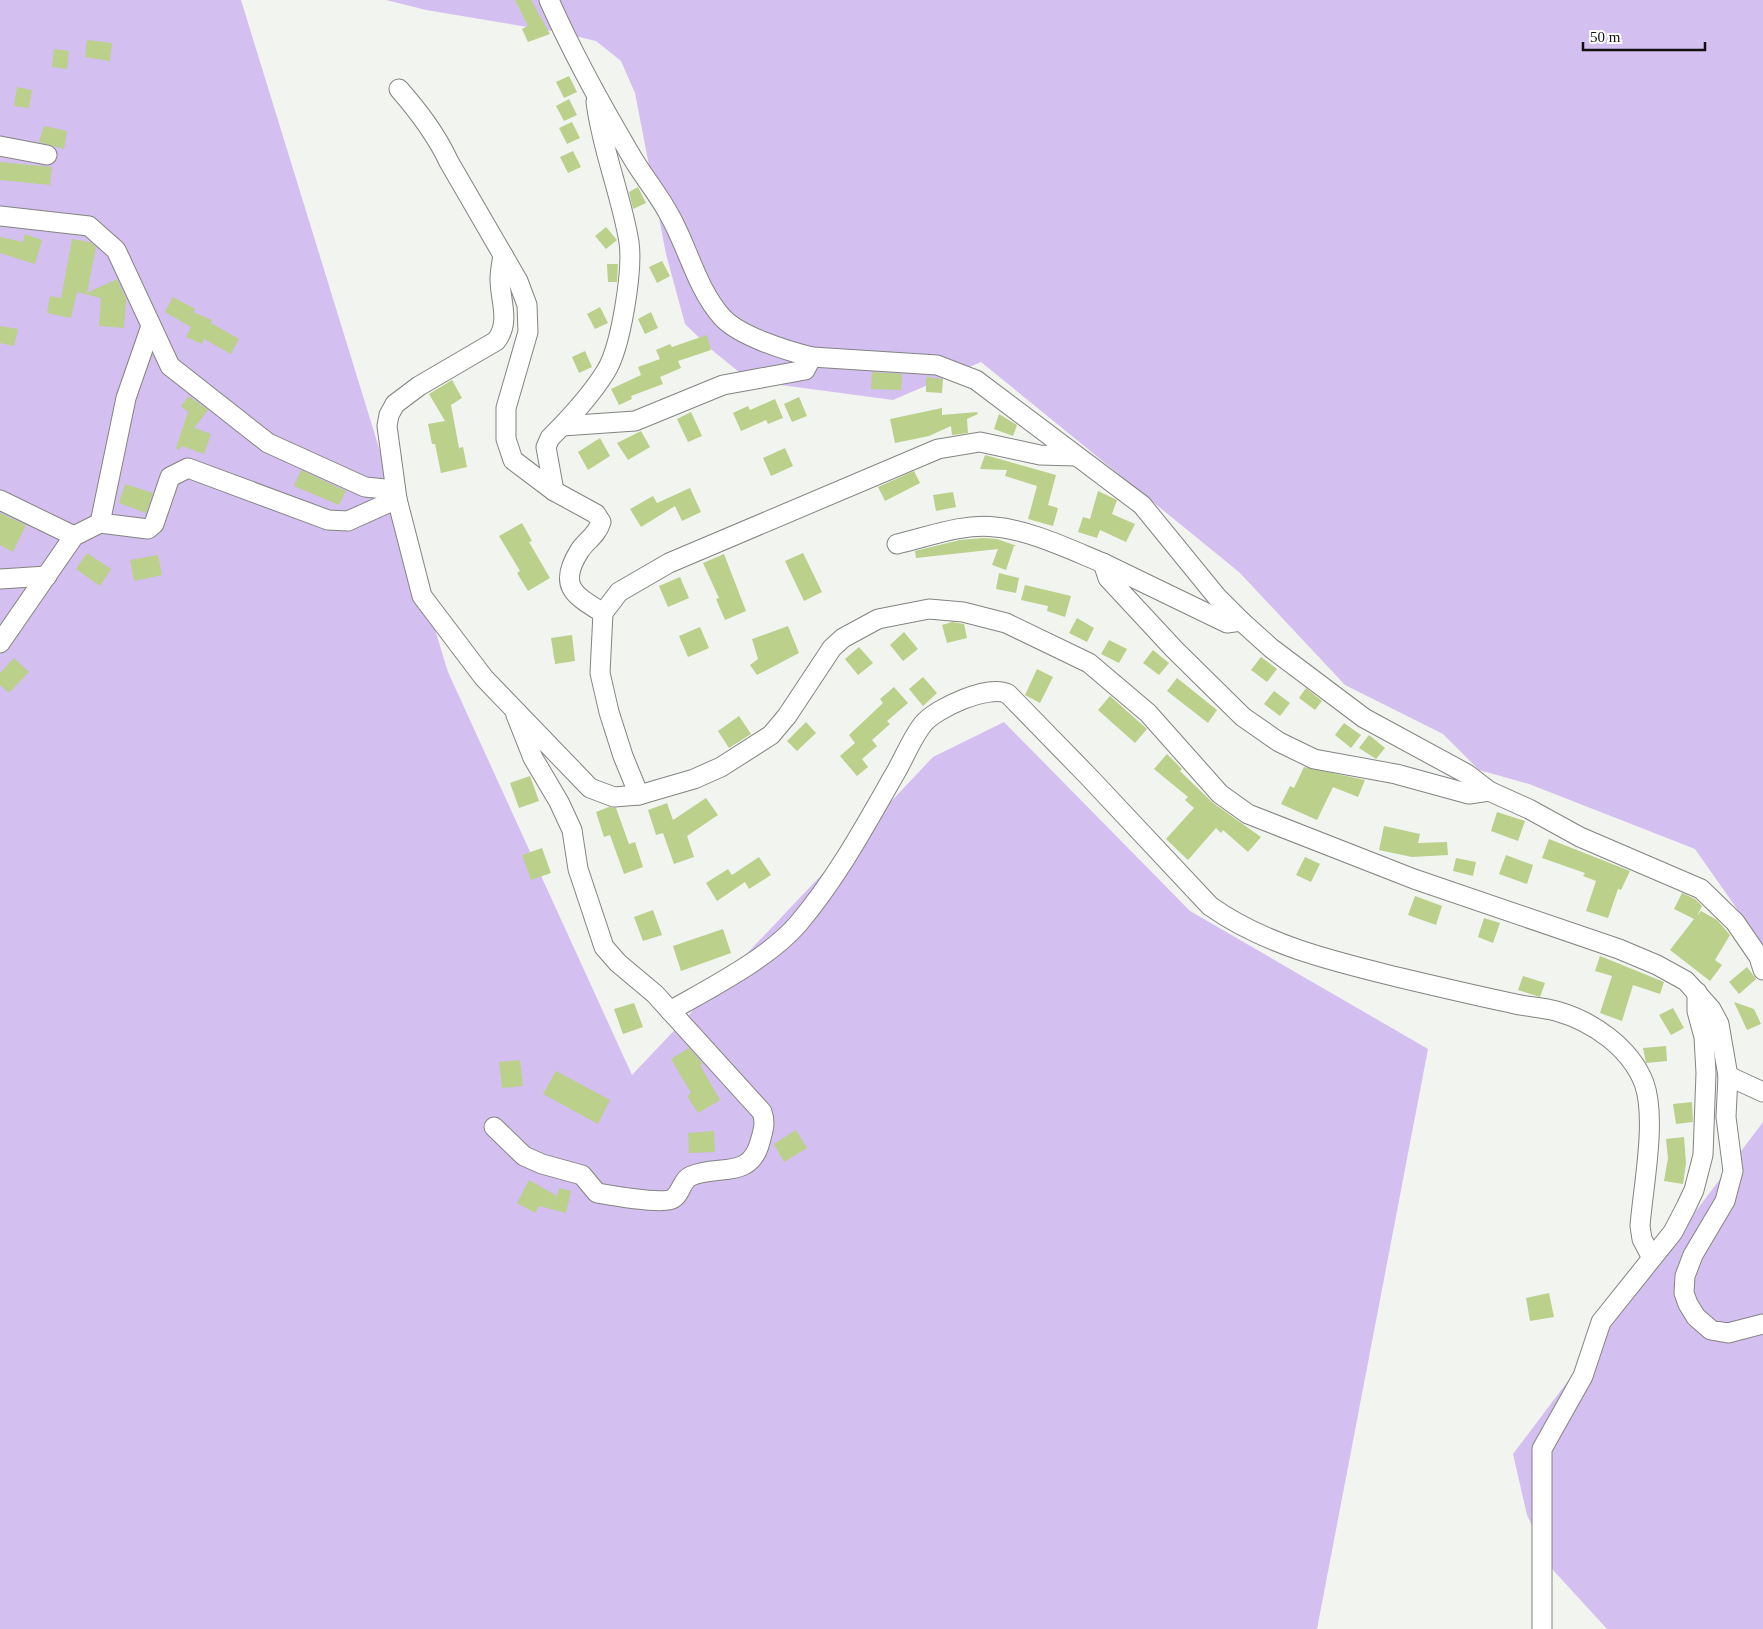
<svg xmlns="http://www.w3.org/2000/svg" width="1763" height="1629" font-family="Georgia,serif">
<style>
.green{fill:#d4bff1}
.building{fill:#bad08b}
.lines{fill:none;stroke-linecap:round;stroke-linejoin:round}
.minor-casing{stroke:#838481;stroke-width:21}
.minor{stroke:#fff;stroke-width:19}
</style>
<rect width="100%" height="100%" fill="#f2f4f0"/>
<g class="green">
<polygon points="0,0 241,0 448,672 632,1075 933,757 1004,722 1190,911 1428,1049 1317,1629 0,1629"/>
<polygon points="386,0 1763,0 1763,946 1695,849 1529,784 1479,770 1443,734 1345,685 1239,572 981,362 893,400 750,381 712,350 685,324 666,254 635,93 621,61 596,41 558,32 426,10"/>
<polygon points="1763,1122 1763,1629 1607,1629 1553,1570 1527,1515 1513,1454"/>
</g>
<g class="building">
<polygon points="515,0 531,0 550,34 528,42 522,29 528,26"/>
<polygon points="87,40 112,43 110,61 85,57"/>
<polygon points="54,49 69,51 67,69 52,67"/>
<polygon points="569,76 577,92 564,98 556,82"/>
<polygon points="17,87 32,90 29,108 14,106"/>
<polygon points="569,99 577,115 564,121 556,106"/>
<polygon points="572,122 580,138 567,144 559,128"/>
<polygon points="44,126 67,131 64,149 39,142"/>
<polygon points="573,151 581,167 568,173 560,157"/>
<polygon points="0,162 52,167 50,185 0,180"/>
<polygon points="638,187 646,203 633,209 629,192"/>
<polygon points="606,227 617,240 606,249 595,236"/>
<polygon points="25,234 42,240 35,264 0,253 0,237 23,242"/>
<polygon points="72,239 90,242 96,247 87,293 117,279 126,299 124,328 99,326 101,298 77,292 71,318 47,313 50,296 61,298"/>
<polygon points="662,261 670,276 657,283 649,267"/>
<polygon points="607,264 618,264 617,282 608,282"/>
<polygon points="173,297 195,309 193,312 212,320 211,323 239,339 231,354 204,339 202,344 186,337 191,327 165,312"/>
<polygon points="600,307 608,323 595,329 587,314"/>
<polygon points="651,312 658,328 645,334 638,319"/>
<polygon points="0,326 18,329 14,346 0,343"/>
<polygon points="707,335 711,350 678,361 681,368 660,377 663,384 631,396 632,399 619,405 611,389 641,375 638,367 660,359 656,350 670,344 672,347"/>
<polygon points="585,351 592,367 579,373 572,357"/>
<polygon points="872,372 902,374 901,390 871,389"/>
<polygon points="926,377 943,379 942,393 926,392"/>
<polygon points="452,380 462,398 451,405 459,448 463,447 467,467 441,473 435,444 432,444 428,424 445,421 429,394"/>
<polygon points="189,396 208,410 194,428 211,434 204,454 182,446 179,450 176,448 188,412 181,406"/>
<polygon points="799,397 807,416 792,422 784,404"/>
<polygon points="775,399 783,418 768,424 766,420 741,431 733,413 748,406 750,410"/>
<polygon points="942,408 942,415 977,412 978,414 967,419 968,433 952,435 951,426 929,436 895,443 890,419"/>
<polygon points="691,412 702,436 688,442 677,419"/>
<polygon points="999,414 1017,425 1013,436 994,429"/>
<polygon points="641,431 650,447 628,460 617,443"/>
<polygon points="600,438 610,456 588,470 578,452"/>
<polygon points="785,448 793,466 771,476 763,458"/>
<polygon points="985,455 1056,475 1048,505 1058,508 1053,526 1028,519 1037,486 1005,476 1007,470 980,469"/>
<polygon points="301,470 346,491 339,505 294,486"/>
<polygon points="914,471 920,483 885,501 878,487"/>
<polygon points="125,484 153,493 146,513 119,503"/>
<polygon points="690,488 701,512 682,521 675,506 641,527 630,509 653,496 657,503"/>
<polygon points="1098,491 1117,500 1112,514 1135,524 1126,542 1100,530 1097,538 1078,532 1083,517 1090,519"/>
<polygon points="953,492 956,507 936,511 933,495"/>
<polygon points="0,513 26,525 13,552 0,545"/>
<polygon points="522,523 532,541 529,542 550,578 528,591 517,573 520,571 499,536"/>
<polygon points="983,538 997,539 1017,546 1014,546 1006,570 992,565 998,549 916,558 915,551 960,540"/>
<polygon points="87,553 111,569 100,586 76,569"/>
<polygon points="803,553 822,592 804,601 785,561"/>
<polygon points="724,554 746,611 725,620 716,599 719,598 703,563"/>
<polygon points="158,555 162,575 134,581 130,560"/>
<polygon points="999,573 1019,578 1016,593 996,589"/>
<polygon points="680,577 689,598 668,607 659,586"/>
<polygon points="1025,585 1071,596 1065,617 1047,611 1048,606 1021,600"/>
<polygon points="1077,618 1094,628 1087,642 1069,633"/>
<polygon points="952,622 964,624 967,638 947,643 942,625"/>
<polygon points="788,626 799,653 757,675 750,665 758,659 752,639"/>
<polygon points="700,627 709,648 688,657 679,636"/>
<polygon points="904,632 918,649 903,661 890,645"/>
<polygon points="572,635 575,661 555,664 551,638"/>
<polygon points="1109,640 1127,649 1119,663 1101,654"/>
<polygon points="859,647 873,663 858,675 845,659"/>
<polygon points="1153,650 1169,663 1159,675 1143,663"/>
<polygon points="1261,657 1277,669 1267,682 1251,670"/>
<polygon points="14,658 29,672 9,693 0,685 0,673"/>
<polygon points="1037,669 1053,677 1040,703 1025,695"/>
<polygon points="923,677 937,693 923,706 909,689"/>
<polygon points="1177,678 1217,710 1208,723 1167,691"/>
<polygon points="894,687 908,703 887,721 890,724 872,740 877,746 862,759 868,767 857,776 840,756 855,743 849,735 883,703 880,699"/>
<polygon points="1306,688 1322,701 1315,710 1299,698"/>
<polygon points="1274,691 1290,703 1280,716 1264,704"/>
<polygon points="1110,696 1147,729 1135,743 1098,710"/>
<polygon points="739,716 751,734 729,748 718,731"/>
<polygon points="806,722 816,733 797,751 787,741"/>
<polygon points="1344,723 1361,735 1351,748 1335,735"/>
<polygon points="1369,735 1385,748 1376,759 1359,748"/>
<polygon points="1167,754 1182,769 1180,771 1213,803 1261,837 1248,852 1223,830 1221,833 1216,828 1188,860 1166,839 1194,808 1185,800 1188,797 1154,769"/>
<polygon points="1304,767 1365,780 1358,797 1333,787 1317,820 1281,804 1290,786 1294,788"/>
<polygon points="530,776 539,801 519,808 510,783"/>
<polygon points="706,798 718,815 687,836 694,857 674,864 663,833 656,835 648,810 667,803 673,820"/>
<polygon points="609,807 616,808 629,844 635,842 643,867 624,874 610,835 604,837 596,812"/>
<polygon points="1497,812 1525,821 1518,841 1491,831"/>
<polygon points="1384,826 1420,834 1418,843 1447,842 1448,855 1412,857 1379,850"/>
<polygon points="1549,839 1630,871 1621,890 1618,889 1608,918 1586,911 1596,881 1583,876 1585,873 1542,858"/>
<polygon points="542,848 551,873 531,880 522,855"/>
<polygon points="1506,855 1533,865 1527,884 1499,874"/>
<polygon points="759,857 771,875 749,889 745,882 717,901 706,883 728,869 732,875"/>
<polygon points="1305,857 1320,864 1311,882 1296,875"/>
<polygon points="1456,858 1476,862 1473,876 1453,871"/>
<polygon points="1682,893 1695,899 1702,906 1697,916 1701,911 1717,920 1730,935 1715,960 1722,965 1710,981 1670,950 1694,919 1674,909"/>
<polygon points="1415,896 1442,906 1436,925 1408,915"/>
<polygon points="653,910 662,935 643,941 634,917"/>
<polygon points="1484,918 1500,923 1493,943 1478,937"/>
<polygon points="723,929 731,953 681,971 673,946"/>
<polygon points="1600,956 1664,982 1660,994 1633,985 1622,1021 1600,1013 1612,976 1595,971"/>
<polygon points="1747,967 1756,979 1739,994 1729,982"/>
<polygon points="1523,976 1545,983 1540,997 1518,990"/>
<polygon points="1734,1002 1754,1009 1761,1024 1747,1030"/>
<polygon points="634,1003 643,1027 623,1034 614,1009"/>
<polygon points="1673,1008 1684,1028 1671,1035 1659,1015"/>
<polygon points="1666,1046 1667,1061 1646,1063 1643,1048"/>
<polygon points="689,1048 703,1064 700,1065 720,1100 698,1113 687,1096 691,1093 671,1059"/>
<polygon points="520,1060 523,1086 502,1088 499,1062"/>
<polygon points="556,1071 610,1100 598,1124 543,1094"/>
<polygon points="1692,1102 1693,1122 1676,1124 1673,1104"/>
<polygon points="796,1130 807,1148 784,1162 774,1144"/>
<polygon points="714,1131 715,1152 689,1153 688,1133"/>
<polygon points="1684,1137 1686,1163 1683,1184 1664,1181 1668,1158 1666,1139"/>
<polygon points="529,1180 557,1196 559,1188 571,1191 566,1213 539,1206 535,1213 517,1203"/>
<polygon points="1549,1293 1554,1317 1530,1321 1526,1298"/>
</g>
<g class="lines">
<g class="minor-casing">
<g id="minor">
<path d="M549,0C572,52 600,103 629,152C641,174 658,193 670,216C688,248 697,289 722,317C739,336 787,351 812,357L937,365L976,380L1142,505L1217,597L1241,621L1271,648L1364,718L1467,774L1489,791L1529,809L1580,837L1701,889L1735,922L1759,957L1763,970"/>
<path d="M399,89C419,112 436,134 449,162L518,281L527,305L528,332L506,408V439L513,460L554,491L596,514L601,522C597,535 587,540 580,550C557,586 574,595 603,613"/>
<polyline points="0,146 47,155"/>
<polyline points="0,216 89,226 116,250 170,366 268,443 365,487 395,490"/>
<path d="M503,255C502,262 500,271 500,279C500,301 511,322 496,341L419,386L395,404L389,415L387,426L397,499L422,596L484,678L590,788L614,797L639,795L694,779L721,767L771,735L787,716L832,648L843,638L878,619L929,609L963,612L1006,623L1089,663L1148,713L1220,794L1248,814L1414,879L1619,949L1657,965L1686,981L1711,1009L1719,1024L1728,1076L1726,1117L1733,1171L1725,1201L1693,1255L1685,1276L1684,1293L1688,1304L1696,1317L1711,1330L1728,1333L1763,1324"/>
<polyline points="562,426 635,421 723,385 805,370 812,357"/>
<path d="M554,491L546,447L550,438C569,419 592,394 606,371C621,347 633,270 629,242C621,194 602,150 596,102"/>
<polyline points="0,500 74,536"/>
<polyline points="100,523 126,398 151,326"/>
<path d="M897,544C928,537 963,523 995,527C1030,530 1071,550 1103,563L1108,578L1174,649L1243,717L1279,742L1314,759L1396,774L1469,794L1489,791"/>
<polyline points="1103,563 1227,623 1241,621"/>
<polyline points="0,579 47,576"/>
<polyline points="0,643 74,536 100,523 148,529 154,524 170,477 188,468 328,520 348,521 397,499"/>
<polyline points="639,795 623,756 609,712 600,673 603,613 619,592 669,563 938,449 980,442 1040,455 1076,456"/>
<path d="M670,1011C710,988 769,958 798,924C836,879 864,828 893,777C903,761 911,739 923,724C936,708 989,684 1008,694L1088,776L1210,906C1265,945 1332,961 1397,977C1435,986 1473,995 1511,1003C1526,1007 1541,1007 1556,1011C1592,1021 1630,1047 1644,1083C1657,1119 1643,1187 1640,1226L1642,1239L1652,1258"/>
<polyline points="1728,1076 1763,1092"/>
<path d="M494,1127L524,1156L542,1164L582,1175L597,1193C614,1196 653,1203 669,1200C681,1198 680,1181 691,1176C719,1164 750,1180 760,1142C763,1131 766,1123 762,1112L655,994L618,963L604,947L578,869L572,830L559,802L533,758L516,715"/>
<polyline points="1542,1629 1542,1449 1583,1376 1601,1322 1673,1232 1686,1207 1694,1190 1703,1155 1706,1073 1704,1037 1697,1011 1697,992"/>
</g>
</g>
<use href="#minor" class="minor"/>
</g>
<path d="M1583 42v8h122v-8" fill="none" stroke="#111210" stroke-width="2.5"/>
<text x="1590" y="42" font-size="15" fill="#111210" stroke="#ffffff" stroke-width="4" paint-order="stroke">50 m</text>
</svg>
